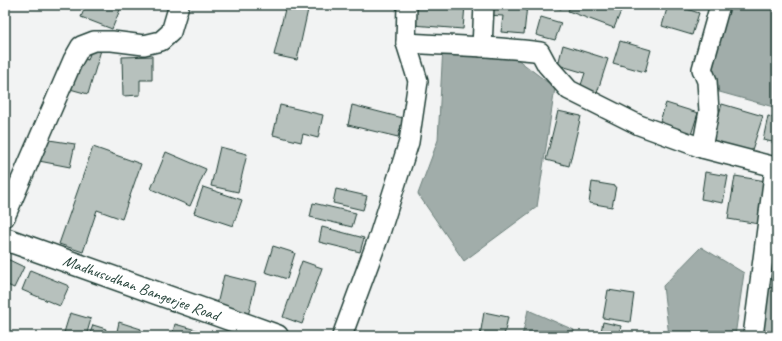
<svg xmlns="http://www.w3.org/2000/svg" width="782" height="341" font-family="Caveat,sans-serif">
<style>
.water{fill:#a1adaa;stroke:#6d807b}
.building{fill:#b7c1bd;stroke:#1f3d34}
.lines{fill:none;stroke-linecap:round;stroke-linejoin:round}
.minor-casing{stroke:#1f3d34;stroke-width:22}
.primary-casing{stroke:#1f3d34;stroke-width:25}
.minor{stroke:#fff;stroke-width:19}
.primary{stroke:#fff;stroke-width:22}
.labels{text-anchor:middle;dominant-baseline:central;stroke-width:3.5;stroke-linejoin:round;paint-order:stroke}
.street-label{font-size:16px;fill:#1f3d34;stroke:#fff}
</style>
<rect width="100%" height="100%" fill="#f2f3f3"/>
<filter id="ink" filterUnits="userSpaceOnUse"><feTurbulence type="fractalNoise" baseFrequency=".025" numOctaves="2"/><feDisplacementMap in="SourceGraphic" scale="8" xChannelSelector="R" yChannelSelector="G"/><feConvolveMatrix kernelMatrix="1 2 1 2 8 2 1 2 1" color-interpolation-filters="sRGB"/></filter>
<g filter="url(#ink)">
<g class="water">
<polygon points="724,5 777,5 777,108 705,88"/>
<polygon points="443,46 500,46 555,88 537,207 464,261 418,194 438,140"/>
<polygon points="701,247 744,273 735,336 669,336 663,286"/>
<polygon points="528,310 574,330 573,336 522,336"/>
</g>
<g class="building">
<polygon points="86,5 122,5 112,29 81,17"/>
<polygon points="286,5 309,5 297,60 274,55"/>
<polygon points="414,5 465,5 463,29 413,25"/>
<polygon points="489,5 527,5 524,34 501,32 503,16 488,15"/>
<polygon points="547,5 562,5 561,9"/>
<polygon points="571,5 605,5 621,11 614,28 568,11"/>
<polygon points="668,5 674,5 699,13 692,35 662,26"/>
<polygon points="541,17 561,23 555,40 536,35"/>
<polygon points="620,41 651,50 645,72 613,63"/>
<polygon points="563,45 608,59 596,96 579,91 585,73 558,65"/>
<polygon points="92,47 101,50 88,94 70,89 78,57 88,60"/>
<polygon points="152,56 152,80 140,80 140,95 123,96 122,57"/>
<polygon points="666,103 698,113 691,135 659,124"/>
<polygon points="722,104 763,116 750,156 710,144"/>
<polygon points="280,105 323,115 318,138 303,134 301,142 273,135"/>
<polygon points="352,105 403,118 398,137 348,125"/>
<polygon points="558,111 581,116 569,166 546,160"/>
<polygon points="768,116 777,118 777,143 763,140"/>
<polygon points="43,139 75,144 70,167 39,161"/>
<polygon points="93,147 141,164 122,219 97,210 83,252 59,244"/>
<polygon points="220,147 247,154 238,192 211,186"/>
<polygon points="166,152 206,169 190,206 151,189"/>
<polygon points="705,172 728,176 723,203 701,199"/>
<polygon points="735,176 766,181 759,224 728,219"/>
<polygon points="592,182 616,186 612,207 589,203"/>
<polygon points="203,187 242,200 233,226 194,213"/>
<polygon points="336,189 367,196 363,210 333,203"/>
<polygon points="313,203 356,213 352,227 310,217"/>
<polygon points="322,227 364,238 360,252 319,242"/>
<polygon points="773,244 777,245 777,280 769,279"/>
<polygon points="273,246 295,253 287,279 265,272"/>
<polygon points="5,258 24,267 14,288 5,284"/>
<polygon points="302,261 322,268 302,324 283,317"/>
<polygon points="30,270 69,286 60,306 22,290"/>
<polygon points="224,275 256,283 248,316 216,309"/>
<polygon points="767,287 777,288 777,336 762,336"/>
<polygon points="608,290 634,294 630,322 603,318"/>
<polygon points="484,312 508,317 504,336 480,336"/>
<polygon points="70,313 91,319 86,336 63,336"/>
<polygon points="119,322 141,329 139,336 116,336"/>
<polygon points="603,322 621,326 619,336 600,336"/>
<polygon points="175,324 210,334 209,336 172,336"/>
<polygon points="93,325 106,329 104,336 89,336"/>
</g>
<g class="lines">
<g class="minor-casing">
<g id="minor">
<path d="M406,43C451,46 496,46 540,52L547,65L569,90L639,125L702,148L775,167L753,336"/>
<polyline points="482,47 484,5"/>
<polyline points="702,148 709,111 707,81 702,69 720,5"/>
<polyline points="5,217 73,60 81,46 94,41 112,41 144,45 161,41 171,32 179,5"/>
<polyline points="342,336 379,236 409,142 418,81 406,43 407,5"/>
</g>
</g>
<g class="primary-casing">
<polyline id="primary" points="5,239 277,336"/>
</g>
<use href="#minor" class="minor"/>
<use href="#primary" class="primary"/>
</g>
</g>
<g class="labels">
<g class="street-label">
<text transform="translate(141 288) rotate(20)">Madhusudhan Bangerjee Road</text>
</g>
</g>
<rect width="782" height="341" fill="none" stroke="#fff" stroke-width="20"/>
<rect x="10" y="10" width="762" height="321" fill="none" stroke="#1f3d34" stroke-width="1.5" filter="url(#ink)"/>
</svg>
